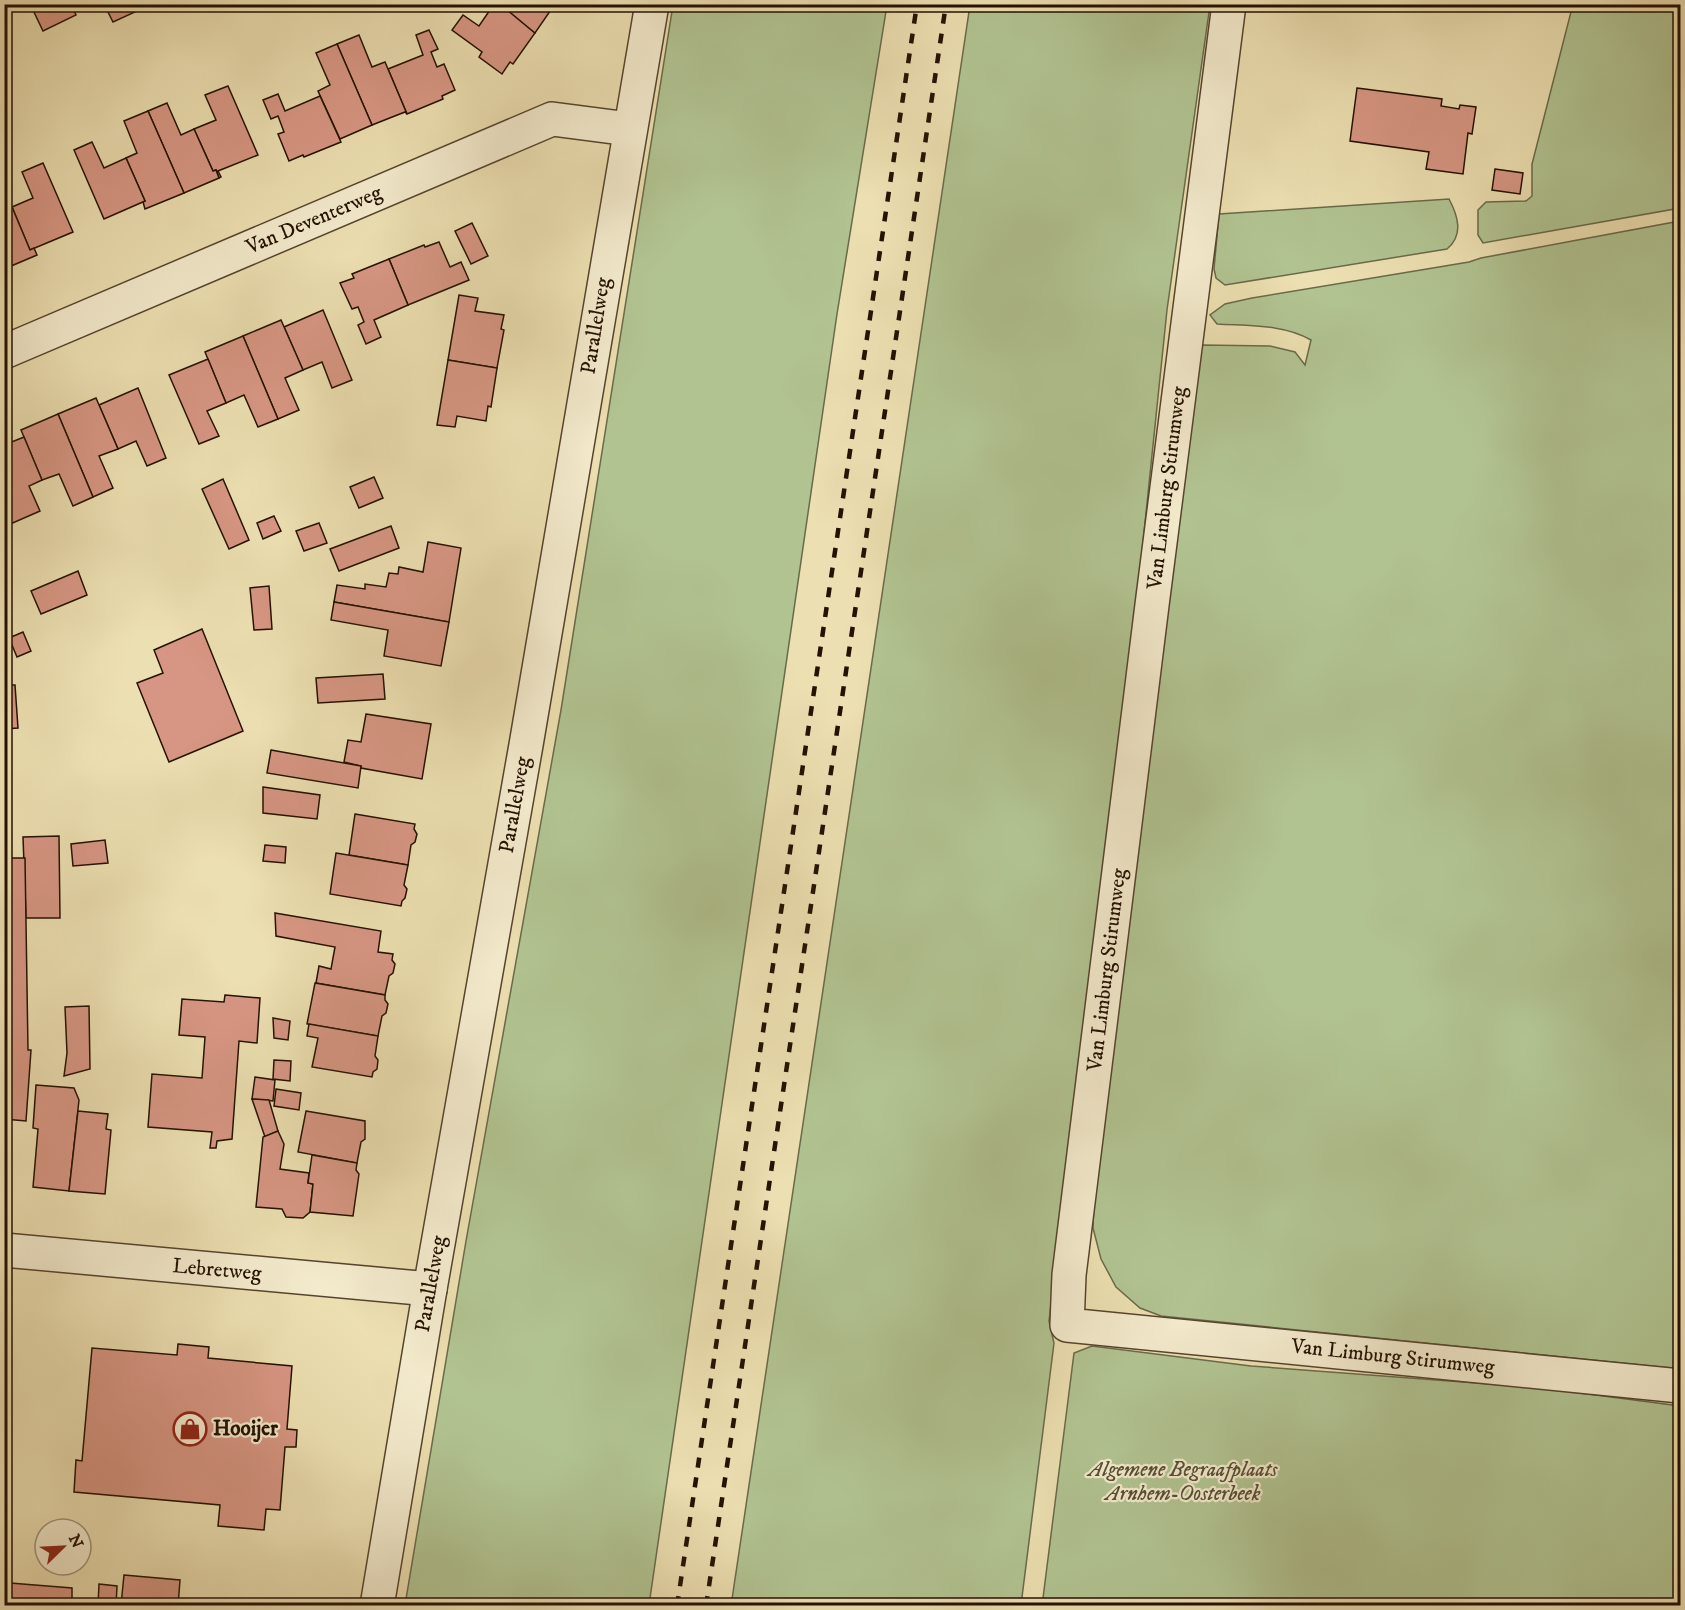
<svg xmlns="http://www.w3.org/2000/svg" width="1685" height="1610" font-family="'IM FELL DW Pica',serif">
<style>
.green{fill:#b1c391;stroke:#6a6a4a;stroke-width:1.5}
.building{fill:#d79683;stroke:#241102;stroke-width:1.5}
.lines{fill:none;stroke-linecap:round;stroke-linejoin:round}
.street-casing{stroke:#56442e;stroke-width:36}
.street{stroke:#f3eacc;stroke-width:33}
.rail{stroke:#241102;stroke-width:4.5;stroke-dasharray:10 10;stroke-linecap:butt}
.labels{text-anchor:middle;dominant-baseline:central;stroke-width:4.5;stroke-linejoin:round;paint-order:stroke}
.street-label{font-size:21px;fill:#241102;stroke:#f3eacc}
.poi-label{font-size:21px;font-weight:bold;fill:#241102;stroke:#f3eacc;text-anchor:start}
.park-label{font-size:21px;font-style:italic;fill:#554f34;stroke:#f3eacc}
</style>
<rect width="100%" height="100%" fill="#ecdfb1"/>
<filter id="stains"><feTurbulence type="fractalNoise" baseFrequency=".00333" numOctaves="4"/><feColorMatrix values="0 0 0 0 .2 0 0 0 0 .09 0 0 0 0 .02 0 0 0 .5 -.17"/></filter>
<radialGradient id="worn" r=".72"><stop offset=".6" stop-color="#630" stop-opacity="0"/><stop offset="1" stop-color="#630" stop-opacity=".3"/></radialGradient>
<g class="green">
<polygon points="1573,4 1680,5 1680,208 1483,243 1478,235 1478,210 1486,202 1526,201 1532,196 1532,164"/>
<polygon points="673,5 887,5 837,314 649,1605 405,1605 466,1241 561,710"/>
<polygon points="970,5 1210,5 1167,310 1137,600 1049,1321 1054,1343 1021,1605 731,1606"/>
<path d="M1449,199C1458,216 1464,235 1447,249L1225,285L1216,278L1214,269L1219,214Z"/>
<path d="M1680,221V1369L1161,1316L1140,1308L1116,1287L1101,1259L1093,1228L1094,1199L1165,609L1202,345L1270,346L1295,352L1305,365L1311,340C1284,324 1248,326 1217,324L1210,315L1225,304L1252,298L1469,262L1481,258Z"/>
<polygon points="1092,1346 1251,1366 1542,1388 1680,1406 1680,1605 1042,1606 1074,1353"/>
</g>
<g class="building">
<polygon points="44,4 71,4 76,15 43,31 33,10"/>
<polygon points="104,4 131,4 135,12 113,22"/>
<polygon points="494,4 500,4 535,33 513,64 510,62 502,74 479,57 482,52 452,30 463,15 479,26"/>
<polygon points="500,4 555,4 535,33"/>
<polygon points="429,30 438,49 431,52 437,67 444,64 455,90 442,96 443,99 407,114 388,69 423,55 416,35"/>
<polygon points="359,35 372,67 385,62 407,114 405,112 372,125 337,44"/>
<polygon points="337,44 372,125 340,139 318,91 330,85 316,53"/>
<polygon points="228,86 258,155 218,171 221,177 219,178 216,170 213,171 194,129 216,120 205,95"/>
<polygon points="1357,88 1442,99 1441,106 1459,109 1460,105 1476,107 1472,134 1468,133 1463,174 1426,169 1429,152 1350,141"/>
<polygon points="278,94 285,111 320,96 341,142 304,157 303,155 289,161 278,134 284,132 278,116 271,119 263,100"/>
<polygon points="167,103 181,135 194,129 213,171 216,170 219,178 184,193 148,111"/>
<polygon points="148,111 184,193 145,209 143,202 145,201 126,158 137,153 124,121"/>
<polygon points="92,142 104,168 126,158 145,201 104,219 74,150"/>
<polygon points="43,163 73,232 30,250 12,207 33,198 22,172"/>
<polygon points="1495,169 1523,173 1520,194 1492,190"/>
<polygon points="12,207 30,250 34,248 37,255 4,269 4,210"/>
<polygon points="472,223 488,256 471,264 455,231"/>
<polygon points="439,242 450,267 461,262 469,280 408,305 389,259 424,245 425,247"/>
<polygon points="389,259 408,305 374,320 381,337 366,344 358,325 364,322 358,307 352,309 340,283 354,278 352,274"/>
<polygon points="459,295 478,298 475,311 504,315 501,329 504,330 497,368 448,360"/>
<polygon points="323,310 352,380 332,388 322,362 303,370 284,327"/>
<polygon points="281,320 303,370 285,378 299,410 278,419 243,336"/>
<polygon points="243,336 278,419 258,427 244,395 226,403 205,352"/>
<polygon points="208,359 226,403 207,411 219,436 199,444 169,375"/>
<polygon points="448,360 497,368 491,407 488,406 486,421 457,416 455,427 437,425"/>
<polygon points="138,388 166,458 147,466 136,441 118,449 99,405"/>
<polygon points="96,398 118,449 99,456 113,488 93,497 58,414"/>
<polygon points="58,414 93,497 73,506 59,474 42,480 21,430"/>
<polygon points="24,437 42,480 29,486 40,511 8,525 4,517 4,445"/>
<polygon points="374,477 383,498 359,508 350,487"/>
<polygon points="223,479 249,540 229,549 202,489"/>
<polygon points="274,516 281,531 263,539 257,523"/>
<polygon points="319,523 327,543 304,551 296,531"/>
<polygon points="391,526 399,548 339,571 330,549"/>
<polygon points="428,542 461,548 449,622 334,602 337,585 365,589 365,584 386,587 389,573 398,574 399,567 423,572"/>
<polygon points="78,571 87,595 41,614 31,591"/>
<polygon points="269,586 272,629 254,630 250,588"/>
<polygon points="334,602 449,622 441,666 384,656 388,630 331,620"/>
<polygon points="202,629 243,731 169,762 137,683 163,673 154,650"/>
<polygon points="23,632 31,651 17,657 9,638"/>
<polygon points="383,674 385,699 318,703 316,678"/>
<polygon points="4,685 15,685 18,728 4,729"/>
<polygon points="366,714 431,724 422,779 361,768 361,766 344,762 348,740 361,742"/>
<polygon points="271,750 361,766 358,788 267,773"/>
<polygon points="263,787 320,795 317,819 263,813"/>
<polygon points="355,814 415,824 414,829 417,834 415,842 411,845 408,865 349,855"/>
<polygon points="59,836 60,918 26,918 23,837"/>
<polygon points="105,840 108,863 73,866 71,844"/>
<polygon points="265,845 286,847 285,863 263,861"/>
<polygon points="336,853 408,865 404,885 407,889 405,898 402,901 401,906 330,894"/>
<polygon points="4,858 25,858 28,1050 31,1050 26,1121 4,1119"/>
<polygon points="275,913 381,931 378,952 393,954 392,960 395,964 393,973 389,976 385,995 316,983 319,966 331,969 335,947 276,936"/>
<polygon points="315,983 385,995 385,1000 388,1004 386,1013 382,1016 378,1036 307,1024"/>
<polygon points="225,995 260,998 257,1043 239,1041 232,1139 217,1141 216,1148 210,1148 212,1132 148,1127 152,1074 202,1078 205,1037 179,1035 182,999 224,1002"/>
<polygon points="89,1006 90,1069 64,1076 67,1053 65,1007"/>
<polygon points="273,1018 290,1021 288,1040 274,1038"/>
<polygon points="309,1024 378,1036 375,1056 378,1060 377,1069 373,1072 372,1077 312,1067 318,1038 307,1036"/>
<polygon points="274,1060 291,1061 290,1081 273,1079"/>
<polygon points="255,1077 275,1080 273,1101 252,1099"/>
<polygon points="36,1085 74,1088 79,1100 69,1191 33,1187 38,1129 33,1128"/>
<polygon points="276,1089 301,1093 299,1110 274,1106"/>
<polygon points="252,1099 269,1100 278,1131 265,1137"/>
<polygon points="78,1111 108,1114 106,1129 111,1130 105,1194 69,1191"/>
<polygon points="306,1111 365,1121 365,1139 361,1142 357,1163 298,1152"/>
<polygon points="278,1131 284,1144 280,1169 309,1173 308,1183 313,1184 310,1212 303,1218 286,1217 282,1209 256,1207 263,1137"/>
<polygon points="312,1155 357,1163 356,1170 359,1174 353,1216 310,1212 313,1184 308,1183"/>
<polygon points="178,1344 209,1347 208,1358 292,1366 287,1429 297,1430 296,1447 285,1447 280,1510 266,1509 264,1530 218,1526 220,1505 74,1492 76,1460 82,1461 92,1348 177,1355"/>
<polygon points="124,1575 180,1580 178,1606 121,1605"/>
<polygon points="10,1583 72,1588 72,1606 9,1606"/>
<polygon points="99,1584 117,1586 116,1606 98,1605"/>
</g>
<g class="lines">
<g class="street-casing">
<g id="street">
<polyline points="1229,4 1152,605 1069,1275 1067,1325 1680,1386"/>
<polyline points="4,352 552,119 629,129"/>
<polyline points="4,1250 430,1289"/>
<polyline points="377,1606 430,1289 526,745 652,4"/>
</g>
</g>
<use href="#street" class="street"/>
<g class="rail">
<polyline points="677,1606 917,4"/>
<polyline points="706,1606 946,4"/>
</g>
</g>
<defs>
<g id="shop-ring" transform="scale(1.725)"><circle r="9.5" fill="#f3eacc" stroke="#8f2418" stroke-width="1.5"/><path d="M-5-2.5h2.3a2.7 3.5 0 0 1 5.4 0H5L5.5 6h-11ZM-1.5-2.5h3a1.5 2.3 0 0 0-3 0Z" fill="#8f2418"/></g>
</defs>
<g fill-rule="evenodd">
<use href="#shop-ring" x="190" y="1429"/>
</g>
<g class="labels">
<g class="street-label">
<text transform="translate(314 220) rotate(-23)">Van Deventerweg</text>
<text transform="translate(596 326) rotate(-81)">Parallelweg</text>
<text transform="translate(1167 488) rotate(-83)">Van Limburg Stirumweg</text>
<text transform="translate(515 805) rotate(-80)">Parallelweg</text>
<text transform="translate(1107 970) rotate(-83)">Van Limburg Stirumweg</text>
<text transform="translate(217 1270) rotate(5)">Lebretweg</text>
<text transform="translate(431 1284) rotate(-80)">Parallelweg</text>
<text transform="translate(1393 1357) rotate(6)">Van Limburg Stirumweg</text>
</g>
<g class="poi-label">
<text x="213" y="1429">Hooijer</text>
</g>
<g class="park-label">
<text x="1183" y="1470">Algemene Begraafplaats<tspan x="1183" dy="24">Arnhem-Oosterbeek</tspan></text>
</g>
</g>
<rect width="1685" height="1610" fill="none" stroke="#ecdfb1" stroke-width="24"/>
<rect x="6" y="6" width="1673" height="1598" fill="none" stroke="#241102" stroke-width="3"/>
<rect x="12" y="12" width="1661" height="1586" fill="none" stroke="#241102" stroke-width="1.5"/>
<g transform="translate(63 1547) rotate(66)"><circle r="28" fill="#f3eacc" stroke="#a0937b" stroke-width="1.5"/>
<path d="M0-4.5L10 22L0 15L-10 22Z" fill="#8f2418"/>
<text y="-9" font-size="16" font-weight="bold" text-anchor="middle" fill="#241102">N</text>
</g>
<rect width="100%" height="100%" filter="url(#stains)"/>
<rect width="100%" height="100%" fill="url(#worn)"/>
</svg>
